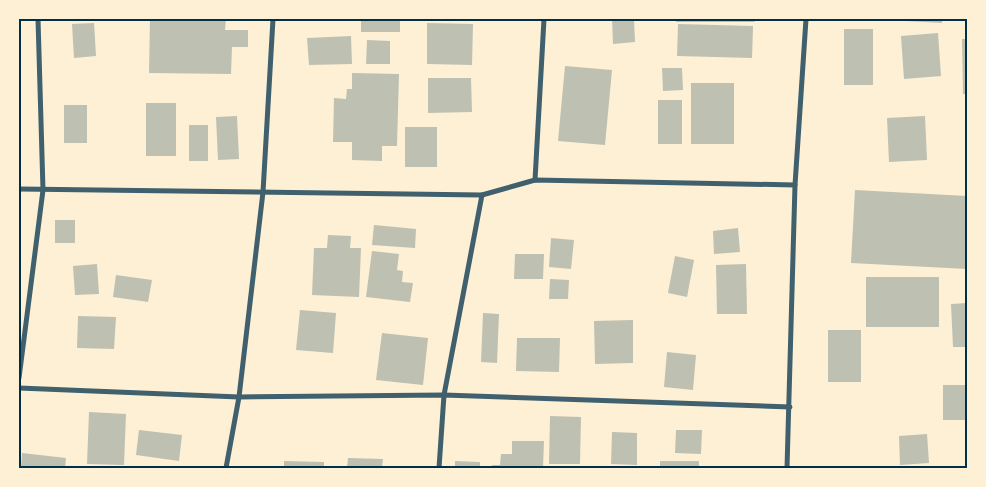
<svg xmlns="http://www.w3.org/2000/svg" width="986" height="487" font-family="'Space Grotesk',sans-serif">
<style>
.building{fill:#bec0b2}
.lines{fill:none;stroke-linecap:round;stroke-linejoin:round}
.minor{stroke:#3f606c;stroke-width:5}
.neatline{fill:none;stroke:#003049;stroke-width:2}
</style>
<rect width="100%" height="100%" fill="#fdf0d5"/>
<g class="building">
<polygon points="150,19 226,19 225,30 248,30 248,47 232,47 231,74 149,73"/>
<rect x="361" y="19" width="39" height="13"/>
<polygon points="612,19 634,19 635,42 613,44"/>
<rect x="676" y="19" width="79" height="3"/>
<polygon points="866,19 900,19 900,21 866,20"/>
<polygon points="905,19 942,19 942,23 905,21"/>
<polygon points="94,23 96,56 74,58 72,24"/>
<polygon points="427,23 473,24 472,65 427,64"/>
<polygon points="678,24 753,26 752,58 677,56"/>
<rect x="844" y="29" width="29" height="56"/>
<polygon points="938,33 941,76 904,79 901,36"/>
<polygon points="351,36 352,64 309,65 307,38"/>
<polygon points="962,39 967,39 967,94 963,94"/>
<polygon points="367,40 390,41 390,64 366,64"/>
<polygon points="565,66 612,70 605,145 558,141"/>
<polygon points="662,68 682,68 683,90 663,91"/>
<polygon points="352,73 399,74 397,146 382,146 382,161 352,160 352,142 333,142 334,98 346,99 347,89 352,89"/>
<polygon points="428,78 471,78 472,112 428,113"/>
<rect x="691" y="83" width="43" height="61"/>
<rect x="658" y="100" width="24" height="44"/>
<rect x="146" y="103" width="30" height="53"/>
<rect x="64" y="105" width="23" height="38"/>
<polygon points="237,116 239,159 218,160 216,117"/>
<polygon points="925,116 927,160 889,162 887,118"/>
<rect x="189" y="125" width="19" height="36"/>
<rect x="405" y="127" width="32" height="40"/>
<polygon points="855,190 967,196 967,269 851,263"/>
<rect x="55" y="220" width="20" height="23"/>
<polygon points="374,225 416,229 415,248 372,245"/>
<polygon points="738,228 740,252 714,254 713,231"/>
<polygon points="328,235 351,236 350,248 361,248 359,297 312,295 314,248 327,248"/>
<polygon points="551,238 574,240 571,269 549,267"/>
<polygon points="372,251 399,254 397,270 403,271 402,282 413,283 410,302 366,297"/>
<polygon points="515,254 544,254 543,279 514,279"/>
<polygon points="675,256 694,260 687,297 668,293"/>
<polygon points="97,264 99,294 75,295 73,266"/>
<polygon points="746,264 747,314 717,314 716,265"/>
<polygon points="116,275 152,280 148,302 113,297"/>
<rect x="866" y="277" width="73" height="50"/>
<polygon points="550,279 569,280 568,299 549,299"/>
<polygon points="967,303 967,347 953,347 951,304"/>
<polygon points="300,310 336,313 333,353 296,350"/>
<polygon points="483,313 499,314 497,363 481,362"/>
<polygon points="78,316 116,317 114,349 77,348"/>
<polygon points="633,320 633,363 595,364 594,321"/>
<rect x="828" y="330" width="33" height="52"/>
<polygon points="382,333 428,338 423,385 376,380"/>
<polygon points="517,338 560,338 559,372 516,371"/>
<polygon points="667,352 696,355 693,390 664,387"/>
<rect x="943" y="385" width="24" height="35"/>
<polygon points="89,412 126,414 124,465 87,464"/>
<polygon points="550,416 581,417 580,464 549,464"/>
<polygon points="139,430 182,435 179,461 136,455"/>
<polygon points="676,430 702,430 701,454 675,453"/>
<polygon points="612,432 637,433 637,465 611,464"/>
<polygon points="927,434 929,463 900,465 899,436"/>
<polygon points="512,441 544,441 543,468 492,468 492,465 500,465 501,454 512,454"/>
<polygon points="22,453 66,458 65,468 21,468"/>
<polygon points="348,458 383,459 382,468 347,468"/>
<polygon points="284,461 324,462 324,468 284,468"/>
<polygon points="455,461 480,462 480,468 455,468"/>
<rect x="660" y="461" width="39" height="7"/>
<polygon points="933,466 966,467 966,468 933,468"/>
</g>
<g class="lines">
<g class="minor">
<polyline points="535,180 544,19"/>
<polyline points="19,189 482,195 535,180 795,185"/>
<polyline points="19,378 43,190 38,19"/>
<polyline points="19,388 239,397 444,395 790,407"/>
<polyline points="226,468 239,397 263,192 273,19"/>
<polyline points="439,468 444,395 482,195"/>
<polyline points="787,468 795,185 806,19"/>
</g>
</g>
<rect width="986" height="487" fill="none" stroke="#fdf0d5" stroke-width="40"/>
<rect x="20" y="20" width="946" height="447" class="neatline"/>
</svg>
